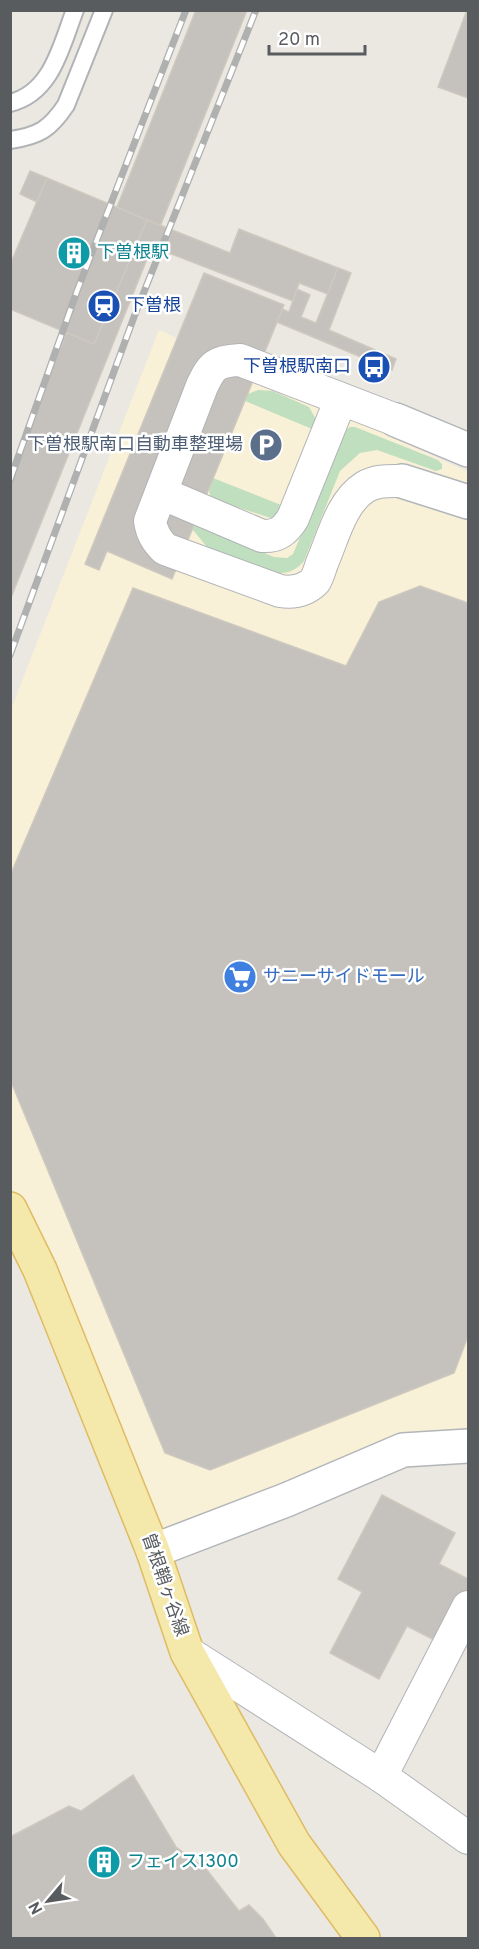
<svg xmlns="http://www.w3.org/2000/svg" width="479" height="1949" font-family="Overpass,'Noto Sans JP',sans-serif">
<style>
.commercial{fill:#f9f1d7}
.green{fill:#bfdfbf}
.building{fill:#c5c2bd;stroke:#cec9bf;stroke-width:1.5}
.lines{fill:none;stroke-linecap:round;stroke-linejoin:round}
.lane-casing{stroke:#b1b3b6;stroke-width:20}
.street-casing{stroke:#b1b3b6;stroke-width:34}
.secondary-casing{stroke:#b2b5b9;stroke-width:36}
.primary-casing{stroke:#dfbc64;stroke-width:36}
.lane{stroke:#fff;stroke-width:16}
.street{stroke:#fff;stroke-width:32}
.secondary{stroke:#fff;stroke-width:33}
.primary{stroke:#f4e8ab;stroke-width:33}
.rail-casing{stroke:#afb0b0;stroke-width:7}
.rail{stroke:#fff;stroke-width:4.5;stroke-dasharray:14;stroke-linecap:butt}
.labels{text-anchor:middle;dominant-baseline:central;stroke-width:5;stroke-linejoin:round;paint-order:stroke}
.culture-label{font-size:18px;fill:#0d838f;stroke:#fff;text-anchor:start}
.transit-label{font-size:18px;fill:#164399;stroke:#fff;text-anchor:start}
.service-label{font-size:18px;fill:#4e5e75;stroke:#fff;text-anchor:end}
.shop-label{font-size:18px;fill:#366cbe;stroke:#fff;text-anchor:start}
.street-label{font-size:18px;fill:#595c5f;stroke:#fff}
</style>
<rect width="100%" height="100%" fill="#eae8e0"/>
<polygon class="commercial" points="159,330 468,472 468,1434 383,1443 155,1533 11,1199 10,712"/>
<g class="green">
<path d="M258,390L273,391L309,407L317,421L277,516L271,518L215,500C206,494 209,487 213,478L281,505L312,429L245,401L248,394Z"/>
<path d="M350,427H355L438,460L442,464V469L436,471L377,450L360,453L340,471L304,561C298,568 289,574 279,573C259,571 227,554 207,547L193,530L194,524L274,557L287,558L293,554L346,430Z"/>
</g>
<g class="building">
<polygon points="196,10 247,10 10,600 10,474"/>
<polygon points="467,10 468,10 468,98 438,87"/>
<polygon points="30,171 47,178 37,202 20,194"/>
<polygon points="47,178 147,220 94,344 10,309 10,265"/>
<polygon points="147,220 230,253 239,229 338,268 328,294 299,283 293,301 138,241"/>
<polygon points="338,268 351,273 329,330 396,359 392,370 277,322 282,309 289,312 297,289 310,295 301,317 316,323"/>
<polygon points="204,273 284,305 172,579 107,551 99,570 85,564"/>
<polygon points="365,359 387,368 384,376 362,367"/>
<polygon points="420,586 468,603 468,1336 454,1373 210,1470 165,1453 10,1079 10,876 133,588 346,666 379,602"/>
<polygon points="382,1495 455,1533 439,1564 468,1579 468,1589 440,1643 407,1626 379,1679 330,1653 362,1592 338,1579"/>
<polygon points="133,1775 176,1847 207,1870 239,1911 249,1905 263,1919 276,1938 10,1938 10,1837 69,1806 81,1811"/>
</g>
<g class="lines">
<g class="lane-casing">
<g id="lane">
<path d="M10,103C52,93 61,46 75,10"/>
<path d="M10,140C39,136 50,129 66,105L104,10"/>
</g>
</g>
<g class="street-casing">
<g id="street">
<path d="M396,420L240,360C216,361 212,365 202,386L150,521C152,533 156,540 165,549L280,591C293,593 305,591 315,581C318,576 320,569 322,563C333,538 341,502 365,487C377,480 389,481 402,481"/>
<path d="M161,493L262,536C277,537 285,531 293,518L341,399"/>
<polyline points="187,1652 381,1776 468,1838"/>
<polyline points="381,1776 468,1607"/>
</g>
</g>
<g class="secondary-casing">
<g id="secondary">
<polyline points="396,420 468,450"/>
<polyline points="402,481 468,502"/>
<polyline points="153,1551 286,1500 403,1450 468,1446"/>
</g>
</g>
<g class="primary-casing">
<polyline id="primary" points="10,1209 40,1270 153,1551 187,1652 294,1844 363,1938"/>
</g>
<use href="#lane" class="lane"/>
<use href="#street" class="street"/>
<use href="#secondary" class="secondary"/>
<use href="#primary" class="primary"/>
<g class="rail-casing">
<g id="rail">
<polyline points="10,480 77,291 186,10"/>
<polyline points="10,655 134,317 256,10"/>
</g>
</g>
<use href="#rail" class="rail"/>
</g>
<defs>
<g id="building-disc" transform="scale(1.725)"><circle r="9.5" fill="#0f9aa8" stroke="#fff"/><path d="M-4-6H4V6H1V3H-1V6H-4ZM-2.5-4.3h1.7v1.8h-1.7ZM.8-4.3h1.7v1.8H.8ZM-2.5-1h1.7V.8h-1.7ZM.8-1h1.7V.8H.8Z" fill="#fff"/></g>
<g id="station-disc" transform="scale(1.725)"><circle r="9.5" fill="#1a4fb4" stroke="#fff"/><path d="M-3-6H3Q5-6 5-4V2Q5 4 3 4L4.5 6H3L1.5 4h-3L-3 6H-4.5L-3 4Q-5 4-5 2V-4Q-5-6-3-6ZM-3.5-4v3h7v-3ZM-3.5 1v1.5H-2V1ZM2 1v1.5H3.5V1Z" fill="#fff"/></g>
<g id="bus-disc" transform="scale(1.725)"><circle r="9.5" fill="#1a4fb4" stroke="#fff"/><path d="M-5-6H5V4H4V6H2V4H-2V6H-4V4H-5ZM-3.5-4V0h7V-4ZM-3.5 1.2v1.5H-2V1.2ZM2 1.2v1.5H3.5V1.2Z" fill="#fff"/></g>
<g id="parking-disc" transform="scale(1.725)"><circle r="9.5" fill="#5c6f8a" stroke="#fff"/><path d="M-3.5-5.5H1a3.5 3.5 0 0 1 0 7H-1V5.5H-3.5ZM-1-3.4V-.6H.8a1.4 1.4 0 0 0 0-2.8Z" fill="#fff"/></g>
<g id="supermarket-disc" transform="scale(1.725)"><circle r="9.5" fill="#3f7fe0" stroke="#fff"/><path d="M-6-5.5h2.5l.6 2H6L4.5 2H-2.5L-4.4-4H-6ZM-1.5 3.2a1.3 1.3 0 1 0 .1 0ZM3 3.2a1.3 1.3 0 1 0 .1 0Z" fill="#fff"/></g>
</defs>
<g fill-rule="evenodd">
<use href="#building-disc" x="74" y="253"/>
<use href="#station-disc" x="104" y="306"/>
<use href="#bus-disc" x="374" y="367"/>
<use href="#parking-disc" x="266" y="445"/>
<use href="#supermarket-disc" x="240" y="977"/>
<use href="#building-disc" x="104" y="1862"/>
</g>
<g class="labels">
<g class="culture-label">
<text x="97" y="253">下曽根駅</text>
<text x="127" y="1862">フェイス1300</text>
</g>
<g class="transit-label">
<text x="127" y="306">下曽根</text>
<text x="351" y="367" text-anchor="end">下曽根駅南口</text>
</g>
<g class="service-label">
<text x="243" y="445">下曽根駅南口自動車整理場</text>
</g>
<g class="shop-label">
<text x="263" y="977">サニーサイドモール</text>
</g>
<g class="street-label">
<text transform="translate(164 1585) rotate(71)">曽根鞘ヶ谷線</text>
</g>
</g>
<rect width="479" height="1949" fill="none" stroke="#595c5f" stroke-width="24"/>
<g transform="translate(48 1901) rotate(241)" stroke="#ffffff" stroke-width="4.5" paint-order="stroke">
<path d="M0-4.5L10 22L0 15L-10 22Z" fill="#595c5f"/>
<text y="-9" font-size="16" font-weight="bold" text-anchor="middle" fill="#595c5f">N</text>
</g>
<path d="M269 45v9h96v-9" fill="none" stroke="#595c5f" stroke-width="3"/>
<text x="278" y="45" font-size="18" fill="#595c5f" stroke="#ffffff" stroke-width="4.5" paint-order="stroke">20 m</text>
</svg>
